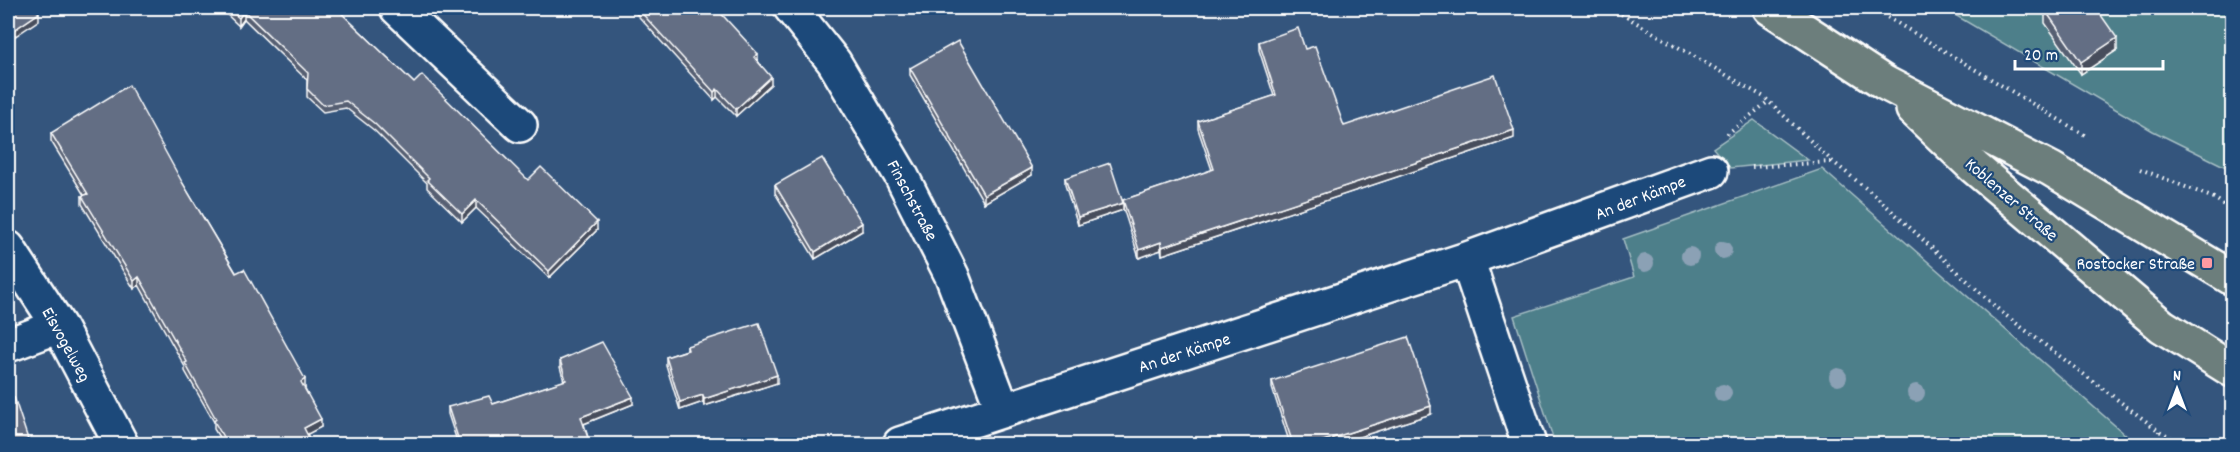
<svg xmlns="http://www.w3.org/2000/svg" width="2240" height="452" viewBox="0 0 2240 452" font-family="Dekko,sans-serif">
<rect width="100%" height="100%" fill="#34557d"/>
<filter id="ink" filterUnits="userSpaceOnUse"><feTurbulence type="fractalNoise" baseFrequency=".0167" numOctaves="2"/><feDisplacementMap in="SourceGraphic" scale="12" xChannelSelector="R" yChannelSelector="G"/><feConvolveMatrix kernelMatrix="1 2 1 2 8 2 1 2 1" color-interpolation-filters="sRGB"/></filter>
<g filter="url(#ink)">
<path fill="#4e7f8a" stroke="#a6bfc4" stroke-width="1.5" d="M1943,8H2232V170L2153,131Z
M1754,120L1808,160L1730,168L1713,148Z
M1822,169L2136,444H1555L1514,316L1634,277L1623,239Z"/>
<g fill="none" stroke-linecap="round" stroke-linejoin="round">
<g stroke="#fff" stroke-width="38">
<path id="minor" d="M397,8L520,125
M791,8L834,62L901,175L952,276L1003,410
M8,248L59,326L121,444
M1467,259L1529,444
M8,345L59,326
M900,444L1467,259L1711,171"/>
</g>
<g stroke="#fff" stroke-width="38">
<path id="major" d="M1770,8L1885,83L2051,169L2232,278
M1913,109L1974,167L2162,326L2232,370"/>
</g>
<path stroke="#fff" stroke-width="4" stroke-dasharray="1.5 4.5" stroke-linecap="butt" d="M1611,8L1764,97L1832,161L1878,198L2000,311L2159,431L2183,444
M1872,8L2088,137
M1727,134L1769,101
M1752,167L1831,162
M2140,169L2214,198L2232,210
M2157,444L2159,431"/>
<use href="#minor" stroke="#1f4a7a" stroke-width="33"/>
<use href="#major" stroke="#6c7e7c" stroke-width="33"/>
</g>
<g fill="#8ba1b5">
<circle cx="1723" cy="250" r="9"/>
<circle cx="1690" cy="256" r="9"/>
<circle cx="1645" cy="263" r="9"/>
<circle cx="1838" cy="377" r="9"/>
<circle cx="1723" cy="393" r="9"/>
<circle cx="1916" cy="393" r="9"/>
</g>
<path fill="#565f72" stroke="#fff" stroke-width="1.5" d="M220,8H336L414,83L528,180L597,230L549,278L476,208L462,222L427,188V183L375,131L346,108L323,112L307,97V80L244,19L239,26Z
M631,8H716L758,61L771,84L736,116L717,97L714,100Z
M2045,10L2117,50L2081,74L2045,23Z
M1259,42L1305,49L1344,126L1514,138L1162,255L1161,250L1139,258L1123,208V200L1212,170L1198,129V121L1274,96L1259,50Z
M910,68L1032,175L984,203L910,75Z
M51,133L182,182L305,388H304L321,427L307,434L312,444H223L214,429V422L185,371V367L139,285L134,289L82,204V196L84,195L51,141Z
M1065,178L1123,210L1078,225L1065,185Z
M775,185L862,231L815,259L775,193Z
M687,346L777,383L704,406L703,402L680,410L666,365V357L687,350Z
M560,360L633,404L584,424L590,444H458L448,414V407L493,404L564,381L560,367Z
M1272,381L1431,414L1337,444H1290L1272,388Z"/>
<path fill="#464d5c" stroke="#fff" stroke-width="1.5" d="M244,11V19L239,26V18Z
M39,13V20L8,41V34Z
M2117,38V50L2081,74V62Z
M758,54V61L754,57Z
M771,77V84L736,116V109Z
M717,89V97L714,100V92Z
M1514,130V138L1162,255V247Z
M1032,168V175L984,203V195Z
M476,200V208L462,222V214Z
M1123,203V210L1078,225V217Z
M597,222V230L549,278V271Z
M862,223V231L815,259V252Z
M1161,242V250L1139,258V250Z
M139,277V285L134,289V281Z
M777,375V383L704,406V399Z
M305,379V388L301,390V382Z
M703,395V402L680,410V402Z
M633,397V404L581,425V417Z
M1431,406V414L1337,444H1314Z
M321,419V427L304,436V428Z
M28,439V444H12Z"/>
<path fill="#646e84" stroke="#fff" stroke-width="1.5" d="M8,8H35L39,13L8,34Z
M227,8H336L414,83L422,75L528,180L541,167L597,222L549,271L476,200L462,214L427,180L429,178L375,124L346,101L323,105L307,89L308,73L244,11L239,18Z
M637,8H716L758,54L754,57L771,77L736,109L717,89L714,92Z
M2049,8H2096L2117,38L2081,62L2045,10Z
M1298,28L1305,49L1315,46L1344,126L1495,75L1514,130L1162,247L1161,242L1139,250L1123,200L1214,169L1198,121L1276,95L1259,42Z
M958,41L1032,168L984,195L910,68Z
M129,85L182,182L236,273L244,269L305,379L301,382L321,419L304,428L312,444H227L214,421L216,419L185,363L187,362L139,277L134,281L82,196L88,194L51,133Z
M822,158L862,223L815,252L775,185Z
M1110,163L1123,203L1078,217L1065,178Z
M759,323L777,375L704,399L703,395L680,402L666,357L688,350L687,346Z
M1408,337L1431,406L1314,444H1293L1272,381Z
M602,342L633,397L581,417L590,444H460L448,407L489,396L493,404L566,380L560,360Z
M14,397L28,439L12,444H8V399Z"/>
</g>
<rect fill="#ff9aa2" stroke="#1f4a7a" stroke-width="2" x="2201" y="257" width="12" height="12" rx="3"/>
<g text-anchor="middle" stroke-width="4.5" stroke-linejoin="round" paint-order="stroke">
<g font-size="18" fill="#fff" stroke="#1f4a7a">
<text transform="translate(1640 197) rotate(-21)" y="6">An der Kämpe</text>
<text transform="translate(2012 199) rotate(41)" y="6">Koblenzer Straße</text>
<text transform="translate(913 200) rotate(62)" y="6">Finschstraße</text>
<text transform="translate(67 344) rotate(61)" y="6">Eisvogelweg</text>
<text transform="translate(1184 352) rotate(-18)" y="6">An der Kämpe</text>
</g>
<g font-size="18" fill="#fff" stroke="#1f4a7a" text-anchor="end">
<text x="2195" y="269">Rostocker Straße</text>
</g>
</g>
<rect width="2240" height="452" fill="none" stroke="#1f4a7a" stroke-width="30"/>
<rect x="15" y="15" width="2210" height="422" fill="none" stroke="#fff" stroke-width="2" filter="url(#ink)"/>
<g transform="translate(2177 389)" stroke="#1f4a7a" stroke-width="4.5" paint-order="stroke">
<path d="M0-4.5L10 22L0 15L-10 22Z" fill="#ffffff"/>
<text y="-9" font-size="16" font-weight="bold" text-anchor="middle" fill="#ffffff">N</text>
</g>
<path d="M2015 60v9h148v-9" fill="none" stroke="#ffffff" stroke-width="3"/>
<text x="2024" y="60" font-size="18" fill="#ffffff" stroke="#1f4a7a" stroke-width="4.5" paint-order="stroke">20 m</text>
</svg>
